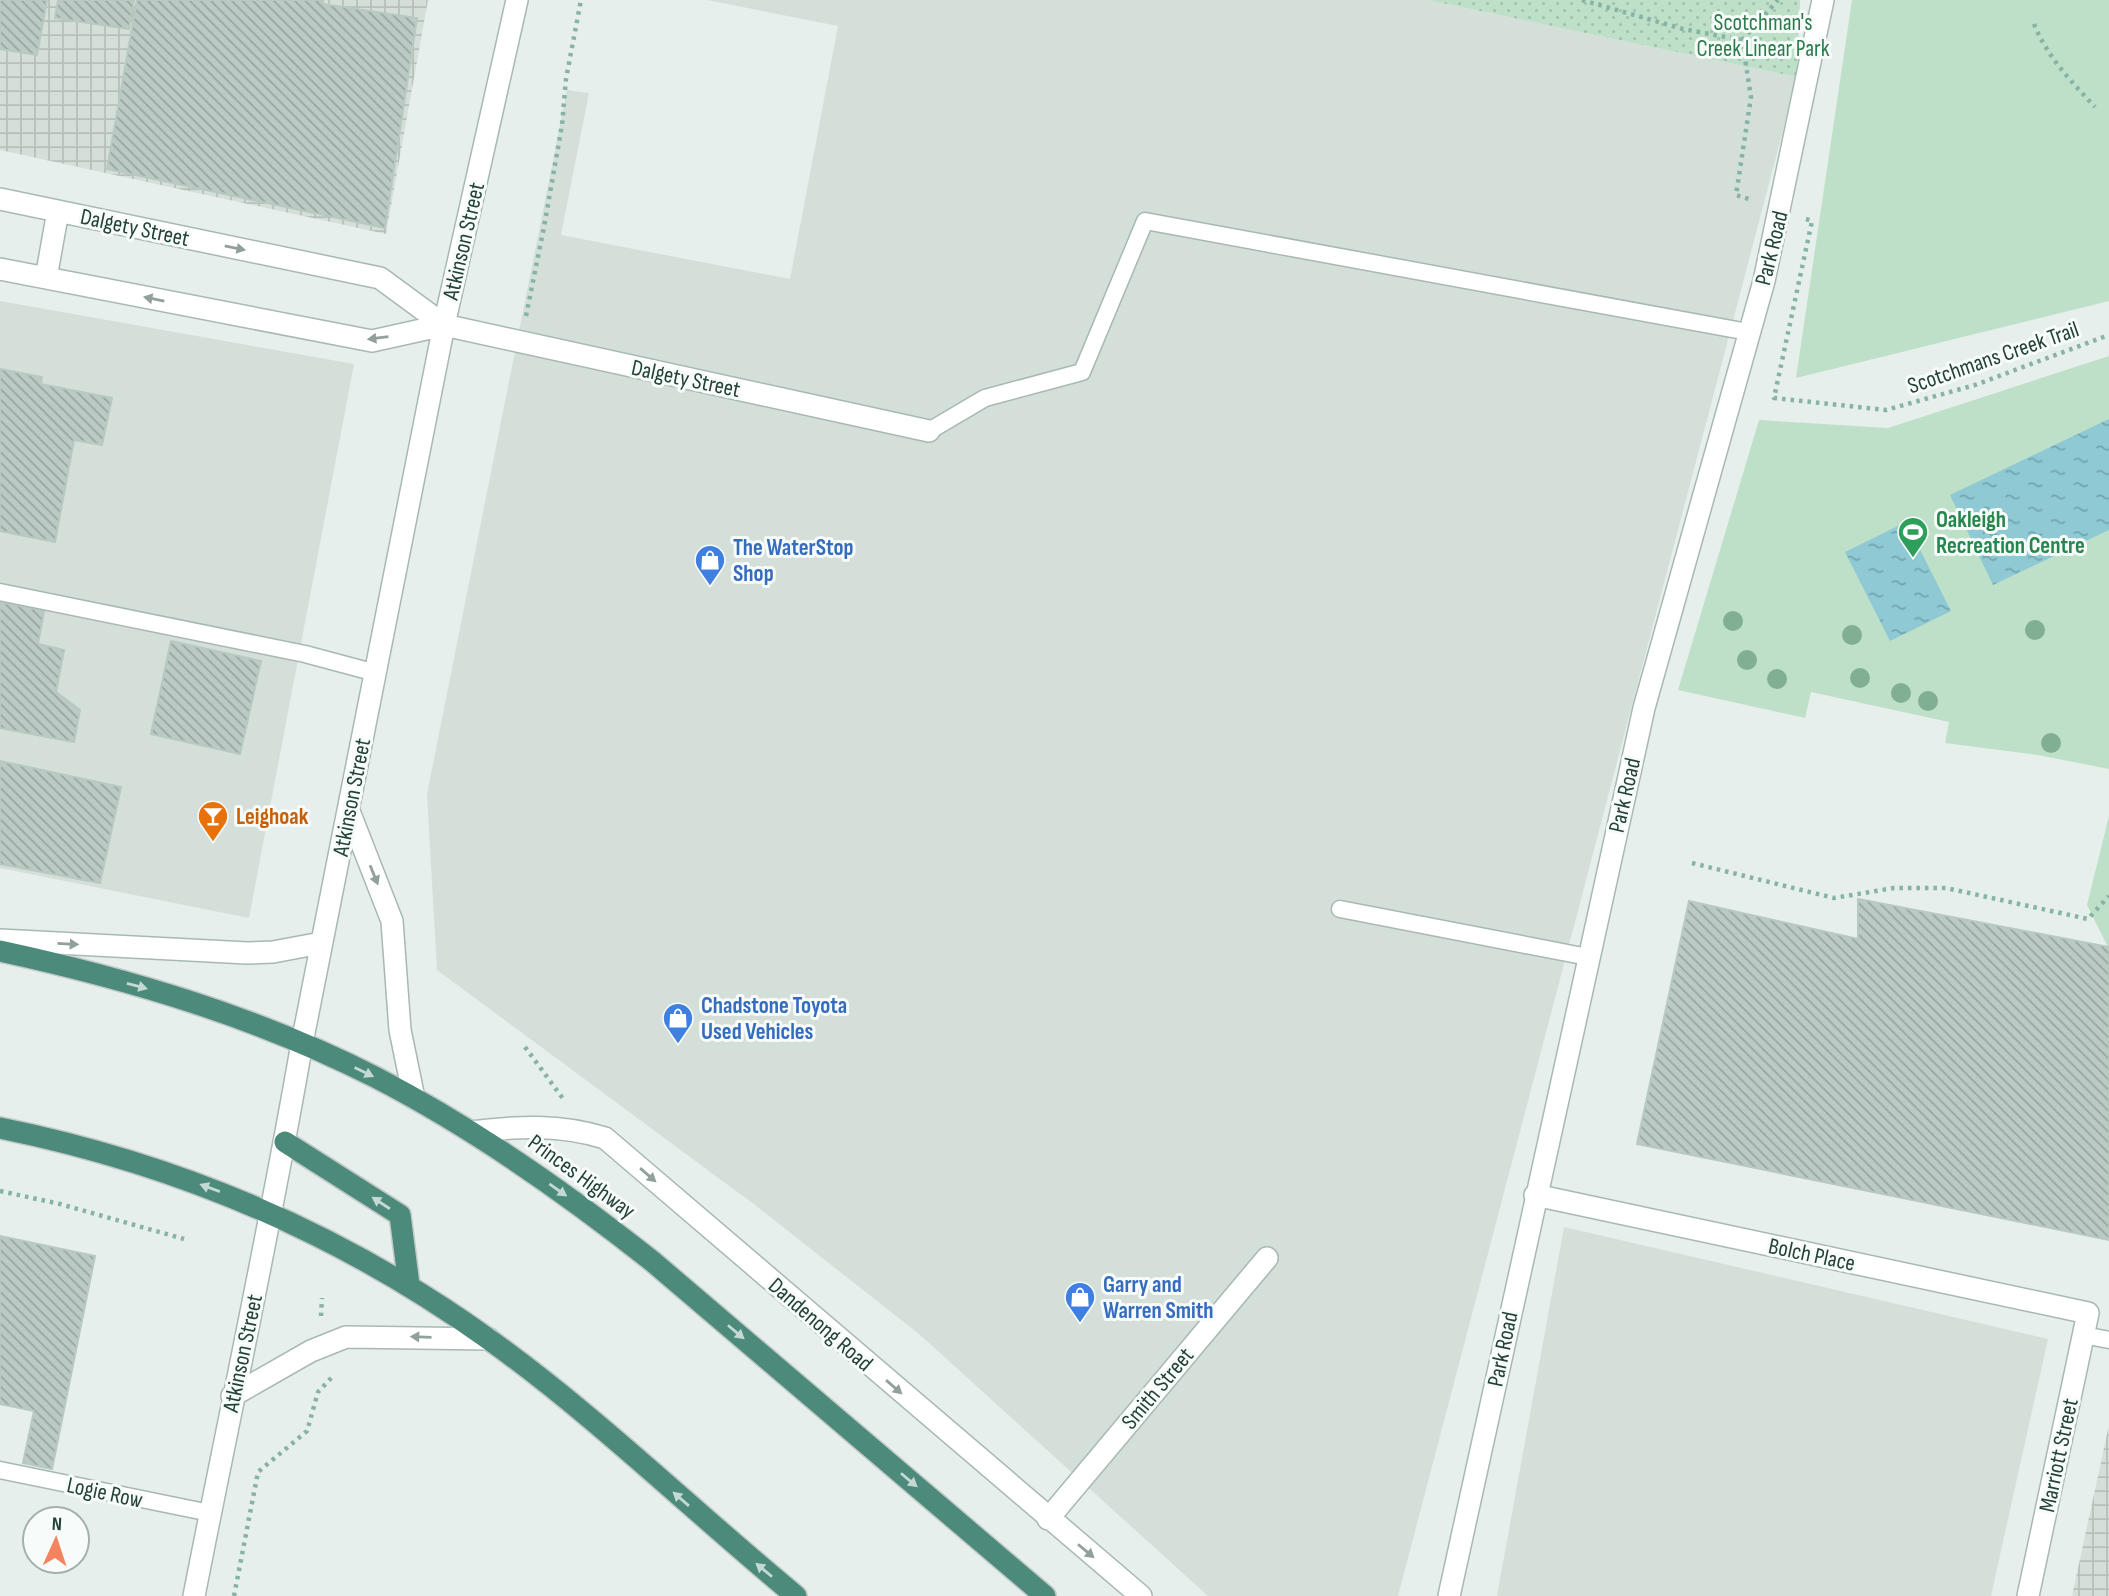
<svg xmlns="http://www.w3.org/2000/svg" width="2109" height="1596" viewBox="0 0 2109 1596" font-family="'Sofia Sans Condensed',sans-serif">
<defs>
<pattern id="industrial-grid" width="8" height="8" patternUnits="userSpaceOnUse" patternTransform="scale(1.75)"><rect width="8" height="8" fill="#d4dfda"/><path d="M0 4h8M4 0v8" fill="none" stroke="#b6c1bc"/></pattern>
<pattern id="park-dots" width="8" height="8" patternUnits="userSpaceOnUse" patternTransform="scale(1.75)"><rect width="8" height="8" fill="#bfe0c8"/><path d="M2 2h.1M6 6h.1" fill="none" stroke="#a4c1ad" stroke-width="1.8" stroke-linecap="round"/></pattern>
<pattern id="water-ripples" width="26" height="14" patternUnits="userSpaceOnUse" patternTransform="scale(1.75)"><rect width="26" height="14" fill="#8ec9d4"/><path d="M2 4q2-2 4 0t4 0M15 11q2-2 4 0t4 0" fill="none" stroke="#74a5ad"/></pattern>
<pattern id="building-back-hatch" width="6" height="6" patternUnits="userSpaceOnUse" patternTransform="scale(1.75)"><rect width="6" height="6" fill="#bbcac4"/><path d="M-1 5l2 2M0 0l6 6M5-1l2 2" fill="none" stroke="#98a6a0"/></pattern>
</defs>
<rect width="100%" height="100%" fill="#e6efeb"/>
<path fill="#d4dfda" d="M707,0H1427L1797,77L1398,1596H1208L919,1334L755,1205L437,970L427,794L567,90L589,93L561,235L790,279L838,26Z
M0,301L354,364L249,918L0,868Z
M1564,1227L2048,1339L1991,1596H1497Z"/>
<path fill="url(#industrial-grid)" d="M0,0H428L386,234L0,150Z
M2109,1425V1596H2072Z"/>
<path fill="#bfe0c8" d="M1852,0H2109V301L1796,378Z
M2109,356V769L2038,755L1945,743L1949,722L1811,692L1805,718L1678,690L1759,420L1888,428Z
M2109,816V949L2087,905Z"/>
<path fill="url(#park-dots)" d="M1427,0H1800L1797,77Z"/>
<path fill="url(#water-ripples)" d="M2109,419V530L1993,585L1950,495Z
M1906,522L1951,611L1890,641L1845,552Z"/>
<path fill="url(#building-back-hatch)" stroke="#b8c9c2" stroke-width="2" d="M0,0H47L37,55L0,49Z
M58,0H134L129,29L55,18Z
M137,0H323V4L417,18L385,228L107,169Z
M0,369L42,377L41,384L112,398L102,445L74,440L55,542L0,531Z
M0,602L44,611L38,644L64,650L56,692L80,710L74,742L0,728Z
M171,641L261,661L240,754L151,734Z
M0,761L121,787L100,883L0,864Z
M1858,899L2109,947V1240L1637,1144L1689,901L1858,939Z
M0,1236L95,1256L52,1469L23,1463L34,1411L0,1404Z"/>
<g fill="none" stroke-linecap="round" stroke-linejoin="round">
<g stroke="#a8b8b2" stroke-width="19">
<path id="service" d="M929,431L985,398L1082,372L1145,221L1748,332
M0,592L305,654L376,673
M1340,909L1588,957
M2083,1335L2109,1340
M0,1470L210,1513"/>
</g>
<g stroke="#a8b8b2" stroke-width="24">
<path id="minor" d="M0,199L380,278L444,325L929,431
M0,269L372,341L444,325
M46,278L58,211
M349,811L392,921L400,1030L414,1098
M0,940L247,953L273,952L321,943
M302,1043L444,325L517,0
M472,1132C518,1126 560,1124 605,1138L1141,1596
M1535,1195L2088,1313L2028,1596
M1048,1519L1267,1258
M1449,1596L1644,708L1764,281L1823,0"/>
</g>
<g stroke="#a8b8b2" stroke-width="24">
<path id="tertiary" d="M232,1396L311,1351L346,1337L489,1339
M194,1596C230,1412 270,1229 302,1043"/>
</g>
<g stroke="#c2cac8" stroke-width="24">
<path id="trunk" d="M0,951C129,979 257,1017 375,1077C474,1128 565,1192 652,1261L1045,1596
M0,1128C178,1164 339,1232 487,1338C594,1414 694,1512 796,1596
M285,1142L400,1215L409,1285"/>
</g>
<path stroke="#86b3a5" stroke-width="4.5" stroke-dasharray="3.5 5" stroke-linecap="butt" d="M1582,0L1683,29L1742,40L1751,97L1736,195L1752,200
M2034,24C2048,58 2070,80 2095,107
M1742,40L1778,0
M1806,219L1812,221L1774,398L1886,410L1975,385L2109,335
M526,316L544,227L562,125L566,79L581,0
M1692,863L1834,898L1894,888H1946L2088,919L2109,896
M525,1047L564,1100
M0,1191L60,1204L184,1239
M321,1316L322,1298
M234,1596L258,1472L307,1431L318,1392L334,1375"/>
<use href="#service" stroke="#fff" stroke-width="16"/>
<use href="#minor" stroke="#fff" stroke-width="21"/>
<use href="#tertiary" stroke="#fff" stroke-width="21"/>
<use href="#trunk" stroke="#4c8a7c" stroke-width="21"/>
</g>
<g fill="#80af93">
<circle cx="1733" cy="621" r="10"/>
<circle cx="2035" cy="630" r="10"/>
<circle cx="1852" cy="635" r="10"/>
<circle cx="1747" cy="660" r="10"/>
<circle cx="1860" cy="678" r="10"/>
<circle cx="1777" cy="679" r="10"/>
<circle cx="1901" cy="693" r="10"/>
<circle cx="1928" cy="701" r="10"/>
<circle cx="2051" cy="743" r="10"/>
</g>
<defs><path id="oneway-solid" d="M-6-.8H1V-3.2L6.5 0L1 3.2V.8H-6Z" transform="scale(1.75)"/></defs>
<g fill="#92a09c">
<use href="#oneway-solid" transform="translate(235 248) rotate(12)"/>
<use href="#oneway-solid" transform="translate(154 299) rotate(-169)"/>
<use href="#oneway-solid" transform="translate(378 338) rotate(173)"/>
<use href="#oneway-solid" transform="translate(374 875) rotate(68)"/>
<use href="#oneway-solid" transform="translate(68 944) rotate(3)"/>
<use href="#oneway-solid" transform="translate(648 1175) rotate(41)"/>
<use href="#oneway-solid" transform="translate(421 1337) rotate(-178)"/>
<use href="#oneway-solid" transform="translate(894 1387) rotate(41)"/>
<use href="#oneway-solid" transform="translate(1086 1551) rotate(40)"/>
</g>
<g fill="#c4d9d4">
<use href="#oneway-solid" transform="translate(137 986) rotate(15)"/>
<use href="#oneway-solid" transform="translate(364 1072) rotate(26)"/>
<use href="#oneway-solid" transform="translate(210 1188) rotate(-160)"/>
<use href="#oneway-solid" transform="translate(558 1190) rotate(35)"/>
<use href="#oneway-solid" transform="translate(381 1203) rotate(-147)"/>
<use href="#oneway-solid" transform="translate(736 1332) rotate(40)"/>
<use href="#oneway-solid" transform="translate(909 1480) rotate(40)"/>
<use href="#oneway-solid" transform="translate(681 1499) rotate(-139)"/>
<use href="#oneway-solid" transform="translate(764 1570) rotate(-140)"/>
</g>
<defs>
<g id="stadium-pin" transform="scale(1.575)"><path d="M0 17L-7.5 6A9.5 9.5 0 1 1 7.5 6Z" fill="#2e9e5b" stroke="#f7fbf9"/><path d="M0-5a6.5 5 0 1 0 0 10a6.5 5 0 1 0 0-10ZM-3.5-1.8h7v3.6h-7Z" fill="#fff"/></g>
<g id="shop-pin" transform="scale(1.575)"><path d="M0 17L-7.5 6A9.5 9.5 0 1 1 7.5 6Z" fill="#3f7fe0" stroke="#f7fbf9"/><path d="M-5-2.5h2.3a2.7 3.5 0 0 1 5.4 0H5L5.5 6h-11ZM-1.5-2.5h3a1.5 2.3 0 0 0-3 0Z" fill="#fff"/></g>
<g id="bar-pin" transform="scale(1.575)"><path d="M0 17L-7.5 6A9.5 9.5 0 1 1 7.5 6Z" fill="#e8710a" stroke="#f7fbf9"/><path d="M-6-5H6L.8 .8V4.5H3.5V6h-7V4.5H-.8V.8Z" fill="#fff"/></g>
</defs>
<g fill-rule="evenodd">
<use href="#stadium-pin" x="1913" y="532"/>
<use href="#shop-pin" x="710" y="560"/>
<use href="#bar-pin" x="213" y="816"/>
<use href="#shop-pin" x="678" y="1018"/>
<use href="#shop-pin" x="1080" y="1297"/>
</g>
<g text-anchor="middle" stroke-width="6" stroke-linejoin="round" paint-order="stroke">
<g font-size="23" fill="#2d7a4b" stroke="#f7fbf9">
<text x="1763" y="30">Scotchman's<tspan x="1763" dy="26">Creek Linear Park</tspan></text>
</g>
<g font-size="23" fill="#24423a" stroke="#f7fbf9">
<text transform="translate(135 227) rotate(12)" y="8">Dalgety Street</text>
<text transform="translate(463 241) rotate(-77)" y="8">Atkinson Street</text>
<text transform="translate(1771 248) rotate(-76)" y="8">Park Road</text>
<text transform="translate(1993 357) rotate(-19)" y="8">Scotchmans Creek Trail</text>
<text transform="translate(686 378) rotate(12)" y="8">Dalgety Street</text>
<text transform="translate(1624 795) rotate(-77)" y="8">Park Road</text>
<text transform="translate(351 797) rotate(-79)" y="8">Atkinson Street</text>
<text transform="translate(582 1176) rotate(36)" y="8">Princes Highway</text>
<text transform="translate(1812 1254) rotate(12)" y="8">Bolch Place</text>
<text transform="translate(821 1324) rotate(41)" y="8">Dandenong Road</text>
<text transform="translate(1502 1349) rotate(-78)" y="8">Park Road</text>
<text transform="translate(242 1353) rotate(-78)" y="8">Atkinson Street</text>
<text transform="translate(1157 1388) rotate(-50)" y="8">Smith Street</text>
<text transform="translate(2058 1455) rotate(-78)" y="8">Marriott Street</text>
<text transform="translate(105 1492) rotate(12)" y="8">Logie Row</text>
</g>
<g font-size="23" font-weight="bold" fill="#27864d" stroke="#f7fbf9" text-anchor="start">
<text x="1936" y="527">Oakleigh<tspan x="1936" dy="26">Recreation Centre</tspan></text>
</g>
<g font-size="23" font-weight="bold" fill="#366cbe" stroke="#f7fbf9" text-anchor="start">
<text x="733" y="555">The WaterStop<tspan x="733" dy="26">Shop</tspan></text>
<text x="701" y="1013">Chadstone Toyota<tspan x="701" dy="26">Used Vehicles</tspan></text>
<text x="1103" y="1292">Garry and<tspan x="1103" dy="26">Warren Smith</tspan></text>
</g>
<g font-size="23" font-weight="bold" fill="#c56008" stroke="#f7fbf9" text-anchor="start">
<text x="236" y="824">Leighoak</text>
</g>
</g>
<g transform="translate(56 1540) rotate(3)"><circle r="33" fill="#f7fbf9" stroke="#a3b1ad" stroke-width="2"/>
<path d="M0-5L12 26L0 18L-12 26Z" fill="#f4845f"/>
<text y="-10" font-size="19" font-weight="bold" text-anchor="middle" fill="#24423a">N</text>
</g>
</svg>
